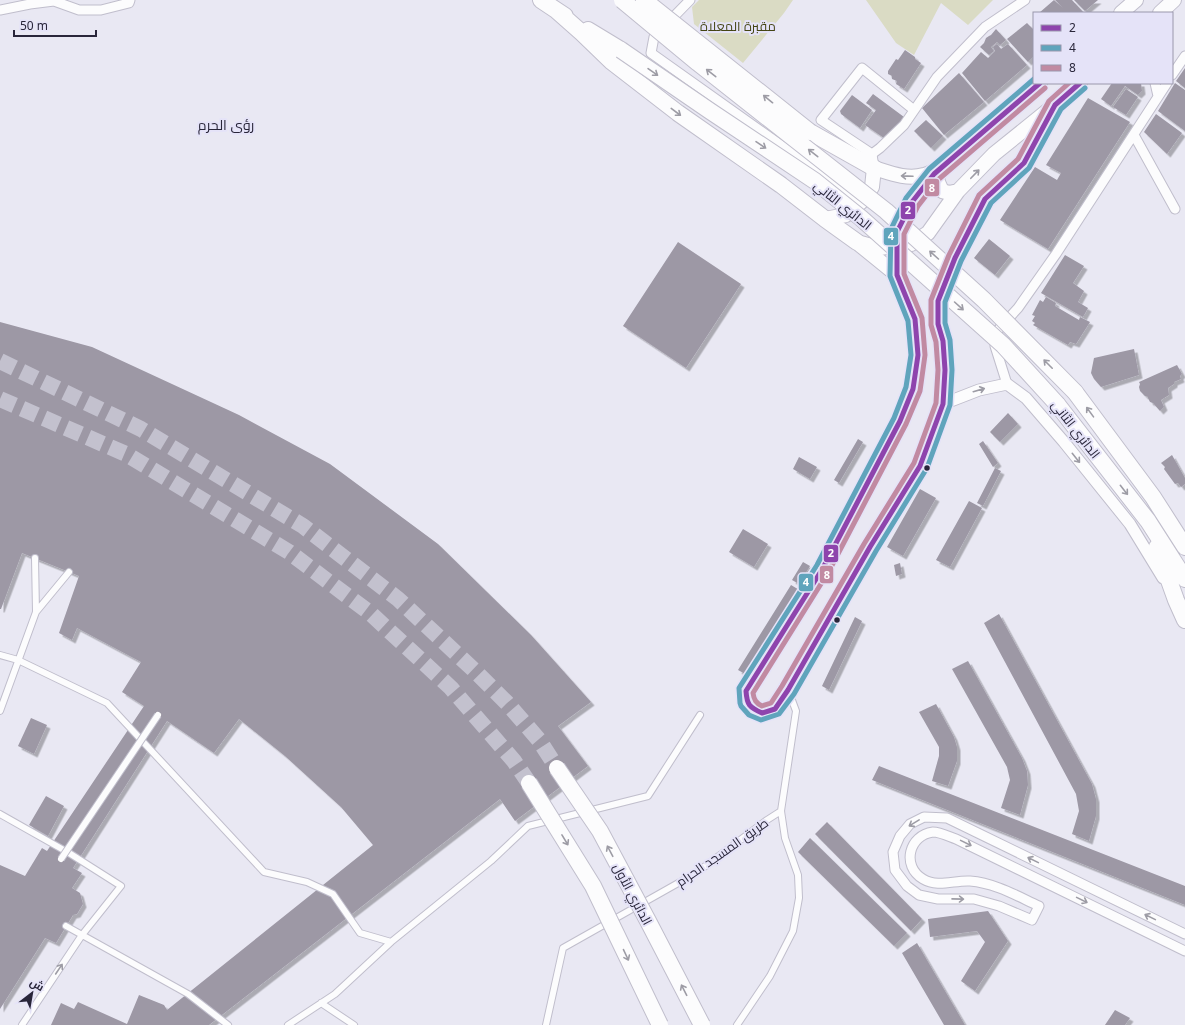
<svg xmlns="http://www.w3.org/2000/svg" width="1185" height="1025" viewBox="0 0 1185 1025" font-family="'Noto Sans',Cairo,sans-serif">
<defs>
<filter id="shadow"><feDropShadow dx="3.5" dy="3.5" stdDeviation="0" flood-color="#0004"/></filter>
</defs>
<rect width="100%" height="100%" fill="#e9e8f3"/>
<path fill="#dadbc4" d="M699,0H793L784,13L743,63L694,24L692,7Z
M866,0H993L968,25L941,3L914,55L896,43Z"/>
<path fill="#9d98a5" filter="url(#shadow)" d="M1054,0L1063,8L1055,0H1072L1084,13H1039Z
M1074,0H1098L1085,11Z
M1027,23L1034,30V56L1028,62L1007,39Z
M996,29L1006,40L1000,45L997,42L991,47L994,51L989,55L980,47L984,43L986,38L989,36L991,35Z
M997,44L1001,49L1008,44L1027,65L985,101L962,73L981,52L988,58L995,51L993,47Z
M905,50L915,57V59L921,63L904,89L896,84L897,81L892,79V76L888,74V71L896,59L898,60Z
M1185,68V88L1176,81Z
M959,73L984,102L944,135L922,108Z
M1112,83H1141L1142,91L1138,95L1125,86L1111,106L1101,99Z
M1175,83L1185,90V131L1158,111Z
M1126,89L1138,97L1126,115L1113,107Z
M873,94L904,117L888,137L886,135L884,138L865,125L876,110L866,103Z
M852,95L872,110L860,128L841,114L840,111Z
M1088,98L1130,122L1048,249L1000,220L1035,167L1057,180L1061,173L1046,165Z
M1156,114L1182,133L1167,154L1144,132Z
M926,120L943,136L931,148L914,131Z
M989,239L1010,256L995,275L974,258Z
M678,242L741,284L686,368L623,326Z
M1065,255L1084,266L1073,283L1084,291L1078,302L1088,308L1083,317L1041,293Z
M1046,297L1056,303L1055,306L1079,320L1080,317L1090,322L1076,344L1070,342L1068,345L1033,325L1035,323L1032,321L1035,316L1032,315L1040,300L1043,302Z
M0,322L92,347L239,415L330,464L438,544L531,635L591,702L558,726L588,766L515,821L500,799L209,1025H51L61,1003L74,1009L78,1002L127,1024L139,995L164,1005L167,1010L373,845L341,807L285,756L239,719L214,753L167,721L73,868L82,873L72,888L80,893L83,904L77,914L73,915L56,943L45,938L0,1009V865L25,876L42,848L47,851L144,706L122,692L141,662L77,628L72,640L59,633L79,576L22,553L1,609H0Z
M1134,349L1139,375L1101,387L1094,379L1091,373L1094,358Z
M1177,365L1182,374L1180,376L1181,379L1174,382V384L1168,388L1169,395L1161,400L1164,407L1160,411L1153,403L1150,402L1147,396H1145L1140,391L1139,387L1140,384L1139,382Z
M1008,413L1018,424L1000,442L990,432Z
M858,439L863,442L839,483L834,480Z
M983,441L998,463L993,467L979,444Z
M1172,455L1185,478V484L1181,487L1178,483L1175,484L1164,469L1165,467L1161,463Z
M799,457L817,467L810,479L793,469Z
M995,468L1001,471L983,506L977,503Z
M920,489L936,498L903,556L887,547Z
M969,501L982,508L950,567L936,560Z
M743,529L768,544L754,567L729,552Z
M803,562L810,566L799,584L792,580Z
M900,563L902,574L896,576L894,565Z
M791,585L801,591L747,675L738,670Z
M999,614L1092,784L1096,799V816L1089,841L1072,834L1079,811L1076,794L984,623Z
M855,617L862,621L829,690L822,686Z
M968,661L1022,758L1027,771L1028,785L1020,815L1001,808L1010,780L1007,767L952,669Z
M936,704L954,737L957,747V761L948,786L932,781L939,756V747L919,712Z
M31,718L47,725L34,754L18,746Z
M879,766L1185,886V905L872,780Z
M46,796L64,806L48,836L29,825Z
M827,822L922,919L911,931L815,834Z
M810,838L907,933L894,946L798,852Z
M988,911L1008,941L975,991L961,981L985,942L977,931L930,937L928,919Z
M917,943L965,1025H944L902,953Z
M1115,1010L1130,1018L1125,1025H1105Z"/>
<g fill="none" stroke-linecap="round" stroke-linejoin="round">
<path stroke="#c3c1ce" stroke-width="16" stroke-dasharray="16 8" stroke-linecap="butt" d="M0,361L141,429L303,526L398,599L475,671L507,703L539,740L557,768
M0,399L126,454L289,552L370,613L451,688L514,761L529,783"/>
<g stroke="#c0becc" stroke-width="8">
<path id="pedestrian" d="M36,612L69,572
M0,655L18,660L107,703L264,872L307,882L333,894L360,933L391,942
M0,711L36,612L35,558
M0,814L69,853L121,886L82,935L22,1025
M66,926L188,994L228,1025
M321,1003L354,1025
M288,1025L335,994L391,942L491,861L528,826L648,796L700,715
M546,1025L563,948L696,873L767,820L781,811
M737,1025L770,976L793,931L799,898L798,875L785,838L781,811L796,711L789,692"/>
</g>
<g stroke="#c0becc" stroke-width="11">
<path id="minor" d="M690,0L654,37L651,53L861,202
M0,10L30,4L54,1L79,10H101L129,3L130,0
M1172,75L1185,56
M1155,83L1158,96
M1134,135L1175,209
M872,154L821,120L862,68L914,110
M874,168L872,154L880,148L904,125L937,77L985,27L1025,0
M1007,384L995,346L997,331L1018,308L1056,254L1167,83
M1185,934L947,818L924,817L910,824L900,836L893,852L895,870L907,886L919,895L938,899H974L999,906L1032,920L1039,906C1017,896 995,883 970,881C954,880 938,888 923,879C901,866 909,835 933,832C940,832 950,837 956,839L1185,951"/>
</g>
<g stroke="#c0becc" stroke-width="13">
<path id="tertiary" d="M943,404L979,390L1007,384L1026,398L1064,442L1130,524L1163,578"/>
</g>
<g stroke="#c0becc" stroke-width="16">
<path id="primary" d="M1121,13L1136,0
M1160,13L1174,0
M1040,83L934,174L912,202L897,232V275L915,319L918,355L913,389L900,421L823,568L746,691L747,702L753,709L762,713L775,709L788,690L870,547L920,466L943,404L945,370L943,341L938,324V301L955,258L985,199L1024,163L1055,105L1080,83
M941,168L937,180L942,191L949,193L958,191
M825,219L846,215L861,202L872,187L874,168C890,173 907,180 924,175C929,174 933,171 938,169
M857,242L879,248L911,244L928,233L958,191L994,154L1051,108
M860,245L897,275"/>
</g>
<g stroke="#c0becc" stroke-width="18">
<path id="motorway" d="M541,0L565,16
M556,10L582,33L612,62L678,113L781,185L825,219L857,242
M588,30L621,50
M810,132L874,168
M1075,392L1153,497L1185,547
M1057,404L1148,521L1185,579
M1157,547L1176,600L1185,620"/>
</g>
<use href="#pedestrian" stroke="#fcfcfd" stroke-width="6"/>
<use href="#minor" stroke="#fcfcfd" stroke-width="9"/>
<use href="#tertiary" stroke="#fcfcfd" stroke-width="11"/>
<use href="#primary" stroke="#fcfcfd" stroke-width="14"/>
<use href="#motorway" stroke="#fcfcfd" stroke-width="16"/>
<g stroke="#c0becc" stroke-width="8" stroke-linecap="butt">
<path id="pedestrian-bridge" d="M61,859L158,715"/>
</g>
<g stroke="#c0becc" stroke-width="18" stroke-linecap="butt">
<path id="motorway-bridge" d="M622,0L698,63L886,211L984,300L1075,392
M644,0L810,132
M621,50L710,111L815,181L861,218L1003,345L1057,404
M557,768L600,831L648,921L702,1025
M529,783L593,886L660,1025"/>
</g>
<use href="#pedestrian-bridge" stroke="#fcfcfd" stroke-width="6"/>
<use href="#motorway-bridge" stroke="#fcfcfd" stroke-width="16"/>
<g stroke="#e5e3f8" stroke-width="8">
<path id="bus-1" d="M1040,83L934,174L912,202L897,232V275L915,319L918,355L913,389L900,421L823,568L746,691C747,705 749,707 762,713L775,709L788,690L870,547L920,466L943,404L945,370L943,341L938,324V301L955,258L985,199L1024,163L1055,105L1080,83"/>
</g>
<g stroke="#e5e3f8" stroke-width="8">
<path id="bus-2" d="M1034,79L929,169L906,198L891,229L890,276L908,321L911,355L906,387L894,418L817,565L739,688L740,703L741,706L749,715L761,720L779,714L794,694L876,551L927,468L950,405L952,370L950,340L945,323V302L961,261L991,203L1029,168L1061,109L1085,88"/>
</g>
<g stroke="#e5e3f8" stroke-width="8">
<path id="bus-3" d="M1045,88L939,179L918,206L904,234V274L922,318L925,355L920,391L906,424L829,571L753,693C754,700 756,703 762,706L771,703L782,686L864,544L914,463L936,403L938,370L936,342L931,325V300L949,255L979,195L1018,159L1049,101L1069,83"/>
</g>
<use href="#bus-1" stroke="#8e44ad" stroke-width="5"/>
<use href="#bus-2" stroke="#5fa4bc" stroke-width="5"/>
<use href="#bus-3" stroke="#c18aa2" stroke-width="5"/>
</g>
<defs><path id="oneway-shaft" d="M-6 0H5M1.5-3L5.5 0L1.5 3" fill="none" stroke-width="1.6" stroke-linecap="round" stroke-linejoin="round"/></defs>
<g stroke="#9d9ca5">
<use href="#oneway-shaft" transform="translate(653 72) rotate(35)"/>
<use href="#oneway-shaft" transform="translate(711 73) rotate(-142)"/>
<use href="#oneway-shaft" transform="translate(768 99) rotate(-141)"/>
<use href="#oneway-shaft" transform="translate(676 112) rotate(37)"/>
<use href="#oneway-shaft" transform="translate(761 145) rotate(34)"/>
<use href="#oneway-shaft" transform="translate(813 153) rotate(-142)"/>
<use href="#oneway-shaft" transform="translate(975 174) rotate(-46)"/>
<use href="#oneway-shaft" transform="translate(907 176) rotate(-178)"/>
<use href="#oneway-shaft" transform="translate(934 255) rotate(-138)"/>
<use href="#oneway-shaft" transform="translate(959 306) rotate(42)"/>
<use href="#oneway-shaft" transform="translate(1048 364) rotate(-135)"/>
<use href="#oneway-shaft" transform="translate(979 390) rotate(-16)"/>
<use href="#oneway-shaft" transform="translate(1090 412) rotate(-126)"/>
<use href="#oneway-shaft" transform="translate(1076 458) rotate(51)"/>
<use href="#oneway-shaft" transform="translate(1124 490) rotate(52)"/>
<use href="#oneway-shaft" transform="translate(914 823) rotate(149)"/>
<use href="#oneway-shaft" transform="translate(565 840) rotate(59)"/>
<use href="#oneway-shaft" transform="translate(966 843) rotate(26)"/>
<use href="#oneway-shaft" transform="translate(610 851) rotate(-118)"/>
<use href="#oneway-shaft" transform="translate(1033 860) rotate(-154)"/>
<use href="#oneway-shaft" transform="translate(958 899) rotate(1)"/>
<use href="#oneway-shaft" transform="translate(1082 900) rotate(26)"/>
<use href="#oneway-shaft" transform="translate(1150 917) rotate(-154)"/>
<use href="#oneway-shaft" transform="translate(626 955) rotate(65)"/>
<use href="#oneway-shaft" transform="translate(59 969) rotate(-56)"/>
<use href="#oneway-shaft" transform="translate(684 990) rotate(-117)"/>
</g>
<g fill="#29263a" stroke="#e5e3f8" stroke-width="1.5">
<circle cx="927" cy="468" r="3.5"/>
<circle cx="837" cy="620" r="3.5"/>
</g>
<g text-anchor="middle" stroke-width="4" stroke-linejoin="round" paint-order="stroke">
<g font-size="13" fill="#444513" stroke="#e5e3f8">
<text x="738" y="31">مقبرة المعلاة</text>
</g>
<g font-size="13" fill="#29263a" stroke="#e5e3f8">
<text transform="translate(843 205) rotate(39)" y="5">الدائري الثاني</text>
<text transform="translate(1076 429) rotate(52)" y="5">الدائري الثاني</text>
<text transform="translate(722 852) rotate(-35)" y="5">طريق المسجد الحرام</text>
<text transform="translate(633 894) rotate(62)" y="5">الدائري الأول</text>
</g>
<g font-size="14" fill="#29263a" stroke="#e5e3f8">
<text x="226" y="130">رؤى الحرم</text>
</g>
</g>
<g stroke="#e5e3f8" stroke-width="1.5">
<rect x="924" y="178" width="16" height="19" rx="4" fill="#c18aa2"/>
<rect x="900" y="201" width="16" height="19" rx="4" fill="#8e44ad"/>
<rect x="883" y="227" width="16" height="19" rx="4" fill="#5fa4bc"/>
<rect x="823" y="544" width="16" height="19" rx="4" fill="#8e44ad"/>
<rect x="819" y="565" width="15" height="19" rx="4" fill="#c18aa2"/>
<rect x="798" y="573" width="16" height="19" rx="4" fill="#5fa4bc"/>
</g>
<g font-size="11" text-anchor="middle" font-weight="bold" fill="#fff">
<text x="932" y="192">8</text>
<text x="908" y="214">2</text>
<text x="891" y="240">4</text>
<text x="831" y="557">2</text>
<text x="827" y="579">8</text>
<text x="806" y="586">4</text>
</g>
<rect x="1033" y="12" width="140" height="72" fill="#e5e3f8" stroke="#9a97ac"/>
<rect x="1041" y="25" width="20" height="6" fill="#8e44ad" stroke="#9a97ac"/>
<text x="1069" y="32" font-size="12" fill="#29263a">2</text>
<rect x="1041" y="45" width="20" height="6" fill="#5fa4bc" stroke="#9a97ac"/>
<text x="1069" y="52" font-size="12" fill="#29263a">4</text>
<rect x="1041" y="65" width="20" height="6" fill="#c18aa2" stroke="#9a97ac"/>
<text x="1069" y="72" font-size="12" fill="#29263a">8</text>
<g transform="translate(32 993) rotate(31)" stroke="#e5e3f8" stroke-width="3" paint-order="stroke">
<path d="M0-3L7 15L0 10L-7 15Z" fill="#29263a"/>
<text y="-6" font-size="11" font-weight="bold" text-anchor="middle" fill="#29263a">ش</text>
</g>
<path d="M14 30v6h82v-6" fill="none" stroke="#29263a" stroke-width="2"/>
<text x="20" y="30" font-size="12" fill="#29263a" stroke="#e5e3f8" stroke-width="3" paint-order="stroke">50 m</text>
</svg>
